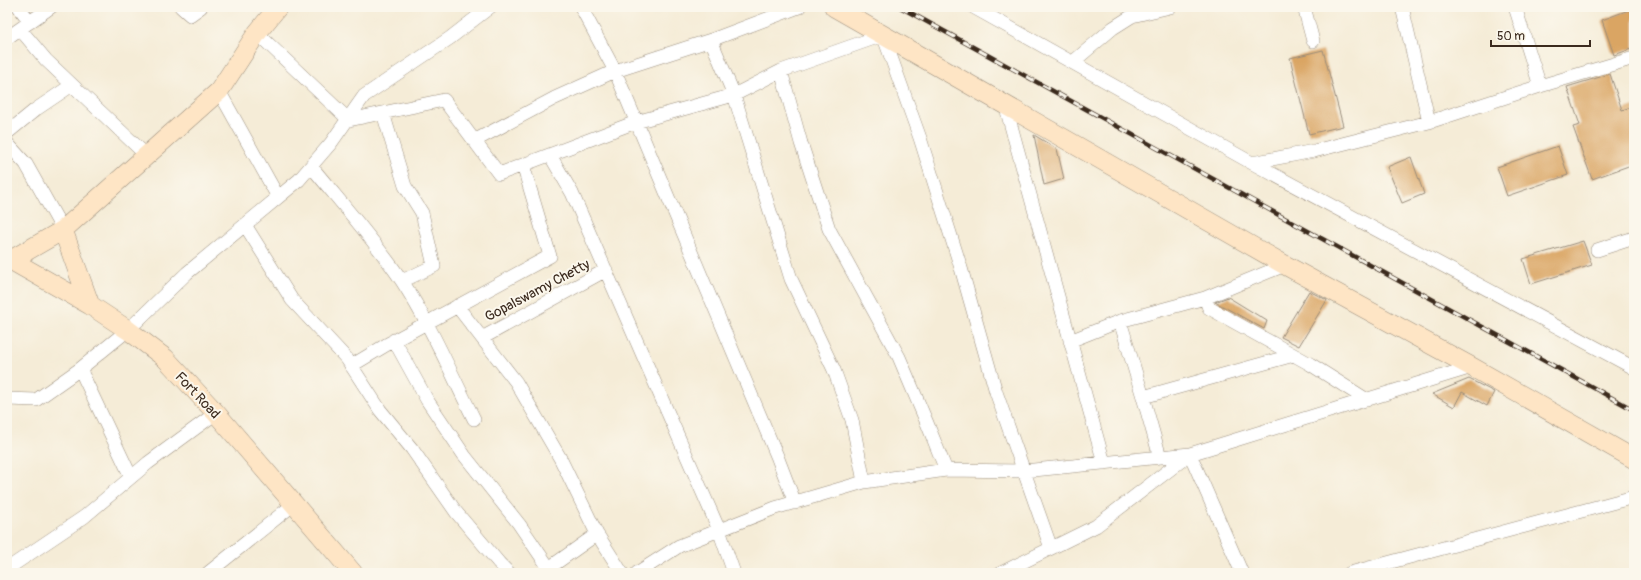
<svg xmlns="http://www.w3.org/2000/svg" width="1641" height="580" viewBox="0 0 1641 580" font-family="Pangolin,sans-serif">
<rect width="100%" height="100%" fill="#fbf7ec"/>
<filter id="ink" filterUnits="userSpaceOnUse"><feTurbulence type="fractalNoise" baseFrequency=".025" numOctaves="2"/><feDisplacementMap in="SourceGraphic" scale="8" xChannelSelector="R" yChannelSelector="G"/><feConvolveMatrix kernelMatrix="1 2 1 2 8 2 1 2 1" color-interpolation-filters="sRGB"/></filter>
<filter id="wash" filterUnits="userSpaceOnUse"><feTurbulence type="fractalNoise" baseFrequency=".012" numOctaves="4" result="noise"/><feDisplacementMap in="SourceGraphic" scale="16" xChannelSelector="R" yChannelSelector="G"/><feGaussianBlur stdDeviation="0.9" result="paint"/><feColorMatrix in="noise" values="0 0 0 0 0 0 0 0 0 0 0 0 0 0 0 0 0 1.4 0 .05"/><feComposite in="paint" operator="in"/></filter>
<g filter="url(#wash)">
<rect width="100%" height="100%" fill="#f5ecd7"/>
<g id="blocks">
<path fill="#daa563" d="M1634,8V48L1614,55L1602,20Z
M1323,50L1343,126L1309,134L1290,58Z
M1610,74L1622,110L1634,106V164L1592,179L1573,127L1580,125L1567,87Z
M1034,135L1057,149L1064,179L1044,185Z
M1558,146L1568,175L1507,196L1497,167Z
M1411,157L1424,194L1402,203L1387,167Z
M1583,241L1592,265L1531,284L1523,259Z
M1309,291L1327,300L1299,346L1281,337Z
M1228,297L1267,321L1264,329L1215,302Z
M1469,379L1494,392L1487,406L1462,392L1454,407L1432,394Z"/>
</g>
</g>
<g filter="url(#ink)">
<use href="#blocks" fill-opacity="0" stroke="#988b7a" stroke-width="1"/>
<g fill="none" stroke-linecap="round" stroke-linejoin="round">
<g stroke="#988b7a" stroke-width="14">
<path id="street" d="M19,7L30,22
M181,7L190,15L201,7
M581,7L615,71L777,456L795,503
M973,7L1252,163L1634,368
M1304,7L1313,41
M1402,7L1429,122
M1515,7L1540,86
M20,29L46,60L146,155
M257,33L349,120L444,100L499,174L636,122L734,95L781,71L883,35L920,138L961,268L996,392L1051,548
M7,38L51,7
M711,40L734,95L791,279L834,370L852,420L864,482
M1073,62L1113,28L1132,16L1170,7
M781,71L801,143L829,229L899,357L927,423L946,470
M219,91L278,197
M1005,104L1104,463
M383,113L405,186L422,213L434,266L402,281
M7,133L35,110L72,85
M474,141L555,98L615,71L711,40L799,7
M7,143L26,164L63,230
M550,155L572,193L719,530L734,573
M1252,163L1314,151L1429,122L1540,86L1634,58
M311,166C342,204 375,241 402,281C430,324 451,373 474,419
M245,225L292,300L347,359L380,410L412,449L456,512L499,563L509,573
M1597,250L1634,238
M1205,298L1209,308L1310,364L1367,400
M457,306L516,382L560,458L597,534L622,573
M1120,321L1143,397L1160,457
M482,338L606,270
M394,340L427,400L464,455L519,524L549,568L597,534
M1070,341L1120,321L1205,298L1285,265
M351,366L386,345L550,256L523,165
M80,369L131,477
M1143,397L1294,355
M7,399L36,400L80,369L128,330L187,273L299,180L331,143L364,96L450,38L490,7
M1190,454L1242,573
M7,569L84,517L148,463L216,413
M208,573L294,504
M637,573L679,546L775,508L864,482L946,470L1024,471L1190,454L1472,367
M1001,573L1096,526L1190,454
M1350,573L1634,497"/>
</g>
<g stroke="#988b7a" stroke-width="20">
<path id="secondary" d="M834,7L1285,265L1472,367L1634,459
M63,230L90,305
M7,258L90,305L128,330L165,358L216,413L353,573
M11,260L63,230L219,91L257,33L278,7"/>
</g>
<use href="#street" stroke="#fff" stroke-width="13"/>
<use href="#secondary" stroke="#fee5c5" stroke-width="19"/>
<g stroke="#3b2a1e" stroke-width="4.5">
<path id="rail" d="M900,7L1634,410"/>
</g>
<use href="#rail" stroke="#fbf7ec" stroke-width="3" stroke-dasharray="9" stroke-linecap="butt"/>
</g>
</g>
<g text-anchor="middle" stroke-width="4" stroke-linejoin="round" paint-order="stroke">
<g font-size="14" fill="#3b2a1e" stroke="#fbf7ec">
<text transform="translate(537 290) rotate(-28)" y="5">Gopalswamy Chetty</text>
<text transform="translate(198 395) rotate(47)" y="5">Fort Road</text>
</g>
</g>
<rect width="1641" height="580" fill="none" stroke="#fbf7ec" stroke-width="24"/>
<path d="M1491 40v6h99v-6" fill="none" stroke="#3b2a1e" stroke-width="2"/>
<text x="1497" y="40" font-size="12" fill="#3b2a1e" stroke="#fbf7ec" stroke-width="3" paint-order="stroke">50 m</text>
</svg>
